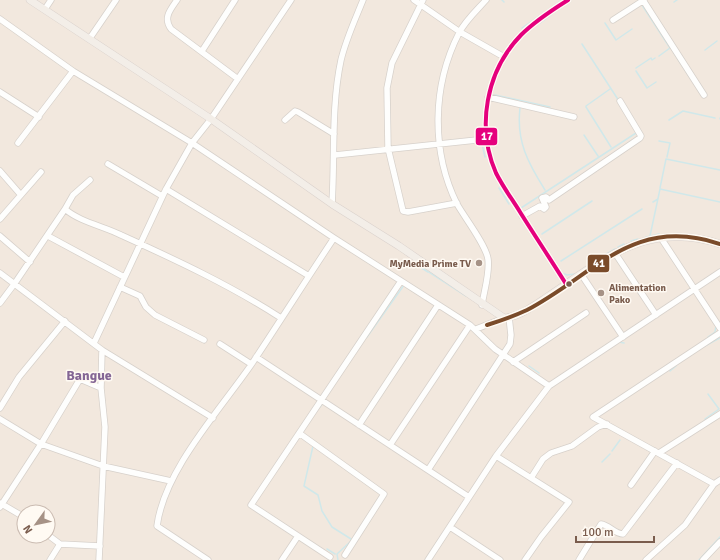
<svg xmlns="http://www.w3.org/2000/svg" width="720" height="560" viewBox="0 0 720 560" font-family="Signika,sans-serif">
<rect width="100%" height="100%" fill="#f9f5f0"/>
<path fill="#f2e8de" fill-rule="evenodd" d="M0,0H720V560H0ZM24,512H48V536H24Z"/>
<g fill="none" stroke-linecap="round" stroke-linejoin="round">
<path stroke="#d0e8ea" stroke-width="1.5" d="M502,0L504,2
M674,2L677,0
M642,5L670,48L659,56
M540,23L551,15
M605,23L616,40L632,29
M522,28L562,0
M582,44L619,101
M705,50L717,41
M674,53L689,76
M636,68L651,58L652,60L655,58
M636,71L647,88L656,82
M495,95L550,107
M586,106L610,89
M586,107L611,147
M520,108C516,141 528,163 545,190
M720,118V119
M669,120L683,111L715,118
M584,135L598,156
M659,141L670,143L667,157
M482,144L485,157
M499,188L509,204
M660,188L666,159L720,170
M653,202L658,199
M521,208L636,133
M542,234L592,201
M650,236L660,189L720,202
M646,237L659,234
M631,241L638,239
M618,247L624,244
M603,256L615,249
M561,261L642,209
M592,263L596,260
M417,265L428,272
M429,272L466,296
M562,273L567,275L575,274
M367,337L404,285
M708,337L715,332L716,325
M619,342L624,343
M703,347L720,338
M529,366L539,373
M670,371L676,366
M320,407L323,403
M705,419L719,409L708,394
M313,446L304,486L318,495L322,511L332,527L351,539V541L337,554L338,560
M612,451L620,440
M602,462L610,454
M327,549L335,554
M699,560L720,537"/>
<g stroke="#d7d1cb" stroke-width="7">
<path id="minor" d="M177,0C170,10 163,18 171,29L238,79
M414,0L460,32L504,57
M423,0L392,63L387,88L388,148L403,211L408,212L457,203
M643,0L704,95
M45,9L51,0
M0,19L73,71L192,143L334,238L470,325L495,349L549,386
M613,20L644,0
M90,38L116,0
M202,51L235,0
M0,92L39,117
M488,97L574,117
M285,120L295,111L298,112L334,134
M18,143L73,71
M335,155L486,139
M108,164L162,196
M0,171L20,194
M166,189L309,276
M332,204C335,156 331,107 341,60C346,39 355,20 363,0
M65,209L73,195L90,180
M522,216L540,206L544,209L546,207L542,198L546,197L549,200L640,138L641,136L620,101
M0,219L41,172
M0,236L30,262
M48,236L124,277
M661,238L720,328
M615,253L656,315
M0,273L102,350L213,418
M581,274L623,337
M566,284C551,260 535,236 520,212C512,199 503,187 496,173C476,127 486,71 521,35C535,21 552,10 568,0
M120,287L140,296L146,307L155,315L204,340
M0,303L15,283L65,209C80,222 103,226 121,235C176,260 230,285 281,318
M482,305C484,291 490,273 488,259C486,245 465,218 457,204C431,151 432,86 459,33C465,21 477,10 486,0
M476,329L504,318
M94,343L166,189L192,143L211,119L291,0
M220,344L251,364
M256,357L469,497
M513,362L586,313
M0,408L19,377L65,321
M0,419L41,444L103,466L171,481
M359,425L438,305
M299,433L384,494L345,555
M390,445L470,325
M659,453L720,414
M496,456L569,502L541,537L525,560
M428,470L510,344L511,335L509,317
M531,478L543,459L551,453L572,446L598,427L607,424
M714,484L593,417L720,333
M631,485L655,451
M0,503L24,517
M0,507L41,444L80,379L101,388
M450,527L500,560
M48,535L60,544L100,546
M330,557L251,505L401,281
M50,560L60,544
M99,560L105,427L101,388L102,350
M208,560L157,526C164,471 219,411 251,365C279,323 306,280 334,238
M282,560L298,536
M428,560L496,456L549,386L720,272
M579,560L601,524C609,525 615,534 623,534L677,463
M646,560L685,525L714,484L720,480
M703,560L720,542"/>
</g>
<g stroke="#dad1cc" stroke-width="8">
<path id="major" d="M30,0L211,119L332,204L399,246L504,318C519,317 535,305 547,297C604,259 648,220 720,244"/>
</g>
<use href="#minor" stroke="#fefefd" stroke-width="5.5"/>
<use href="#major" stroke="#f3eee8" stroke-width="7"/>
<g stroke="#fffaf3" stroke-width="7">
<path id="bus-1" d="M566,284C551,260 535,236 520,212C512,199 503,187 496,173C476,127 486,71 521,35C535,21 552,10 568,0"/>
</g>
<g stroke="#fffaf3" stroke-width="7">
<path id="bus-2" d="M487,325C500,321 514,316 527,310C595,274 634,215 720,244"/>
</g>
<use href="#bus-1" stroke="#e5007d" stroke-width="4"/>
<use href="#bus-2" stroke="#7a4b2a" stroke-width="4"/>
</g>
<g fill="#a69286" stroke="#fffaf3" stroke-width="1.5">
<circle cx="479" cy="263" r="4"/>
<circle cx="601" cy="293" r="4"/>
</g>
<circle fill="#7a5c4d" stroke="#fffaf3" stroke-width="1.5" cx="569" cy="284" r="3.5"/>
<g text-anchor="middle" stroke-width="3" stroke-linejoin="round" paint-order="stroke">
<g font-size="10" font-weight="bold" fill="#7a5c4d" stroke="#fffaf3" text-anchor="end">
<text x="471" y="267">MyMedia Prime TV</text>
<text x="609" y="291" text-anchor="start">Alimentation<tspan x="609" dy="12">Pako</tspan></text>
</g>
<g font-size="14" font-weight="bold" fill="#846695" stroke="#fffaf3">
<text x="89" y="380">Bangue</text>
</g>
</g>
<g stroke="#fffaf3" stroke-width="1.5">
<rect x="475" y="127" width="23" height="19" rx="4" fill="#e5007d"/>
<rect x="587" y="254" width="23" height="19" rx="4" fill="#7a4b2a"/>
</g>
<g font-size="11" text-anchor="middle" font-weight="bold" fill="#fff">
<text x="487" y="140">17</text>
<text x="599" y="267">41</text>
</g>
<g transform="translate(36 524) rotate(237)"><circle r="19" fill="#fffaf3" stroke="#cabbb1"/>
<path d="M0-3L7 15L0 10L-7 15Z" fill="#a69286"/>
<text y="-6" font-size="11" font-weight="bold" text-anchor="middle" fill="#7a5c4d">N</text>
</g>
<path d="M576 536v6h78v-6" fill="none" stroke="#7a5c4d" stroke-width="2"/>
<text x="582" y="536" font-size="12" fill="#7a5c4d" stroke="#fffaf3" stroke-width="3" paint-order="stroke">100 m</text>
</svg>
